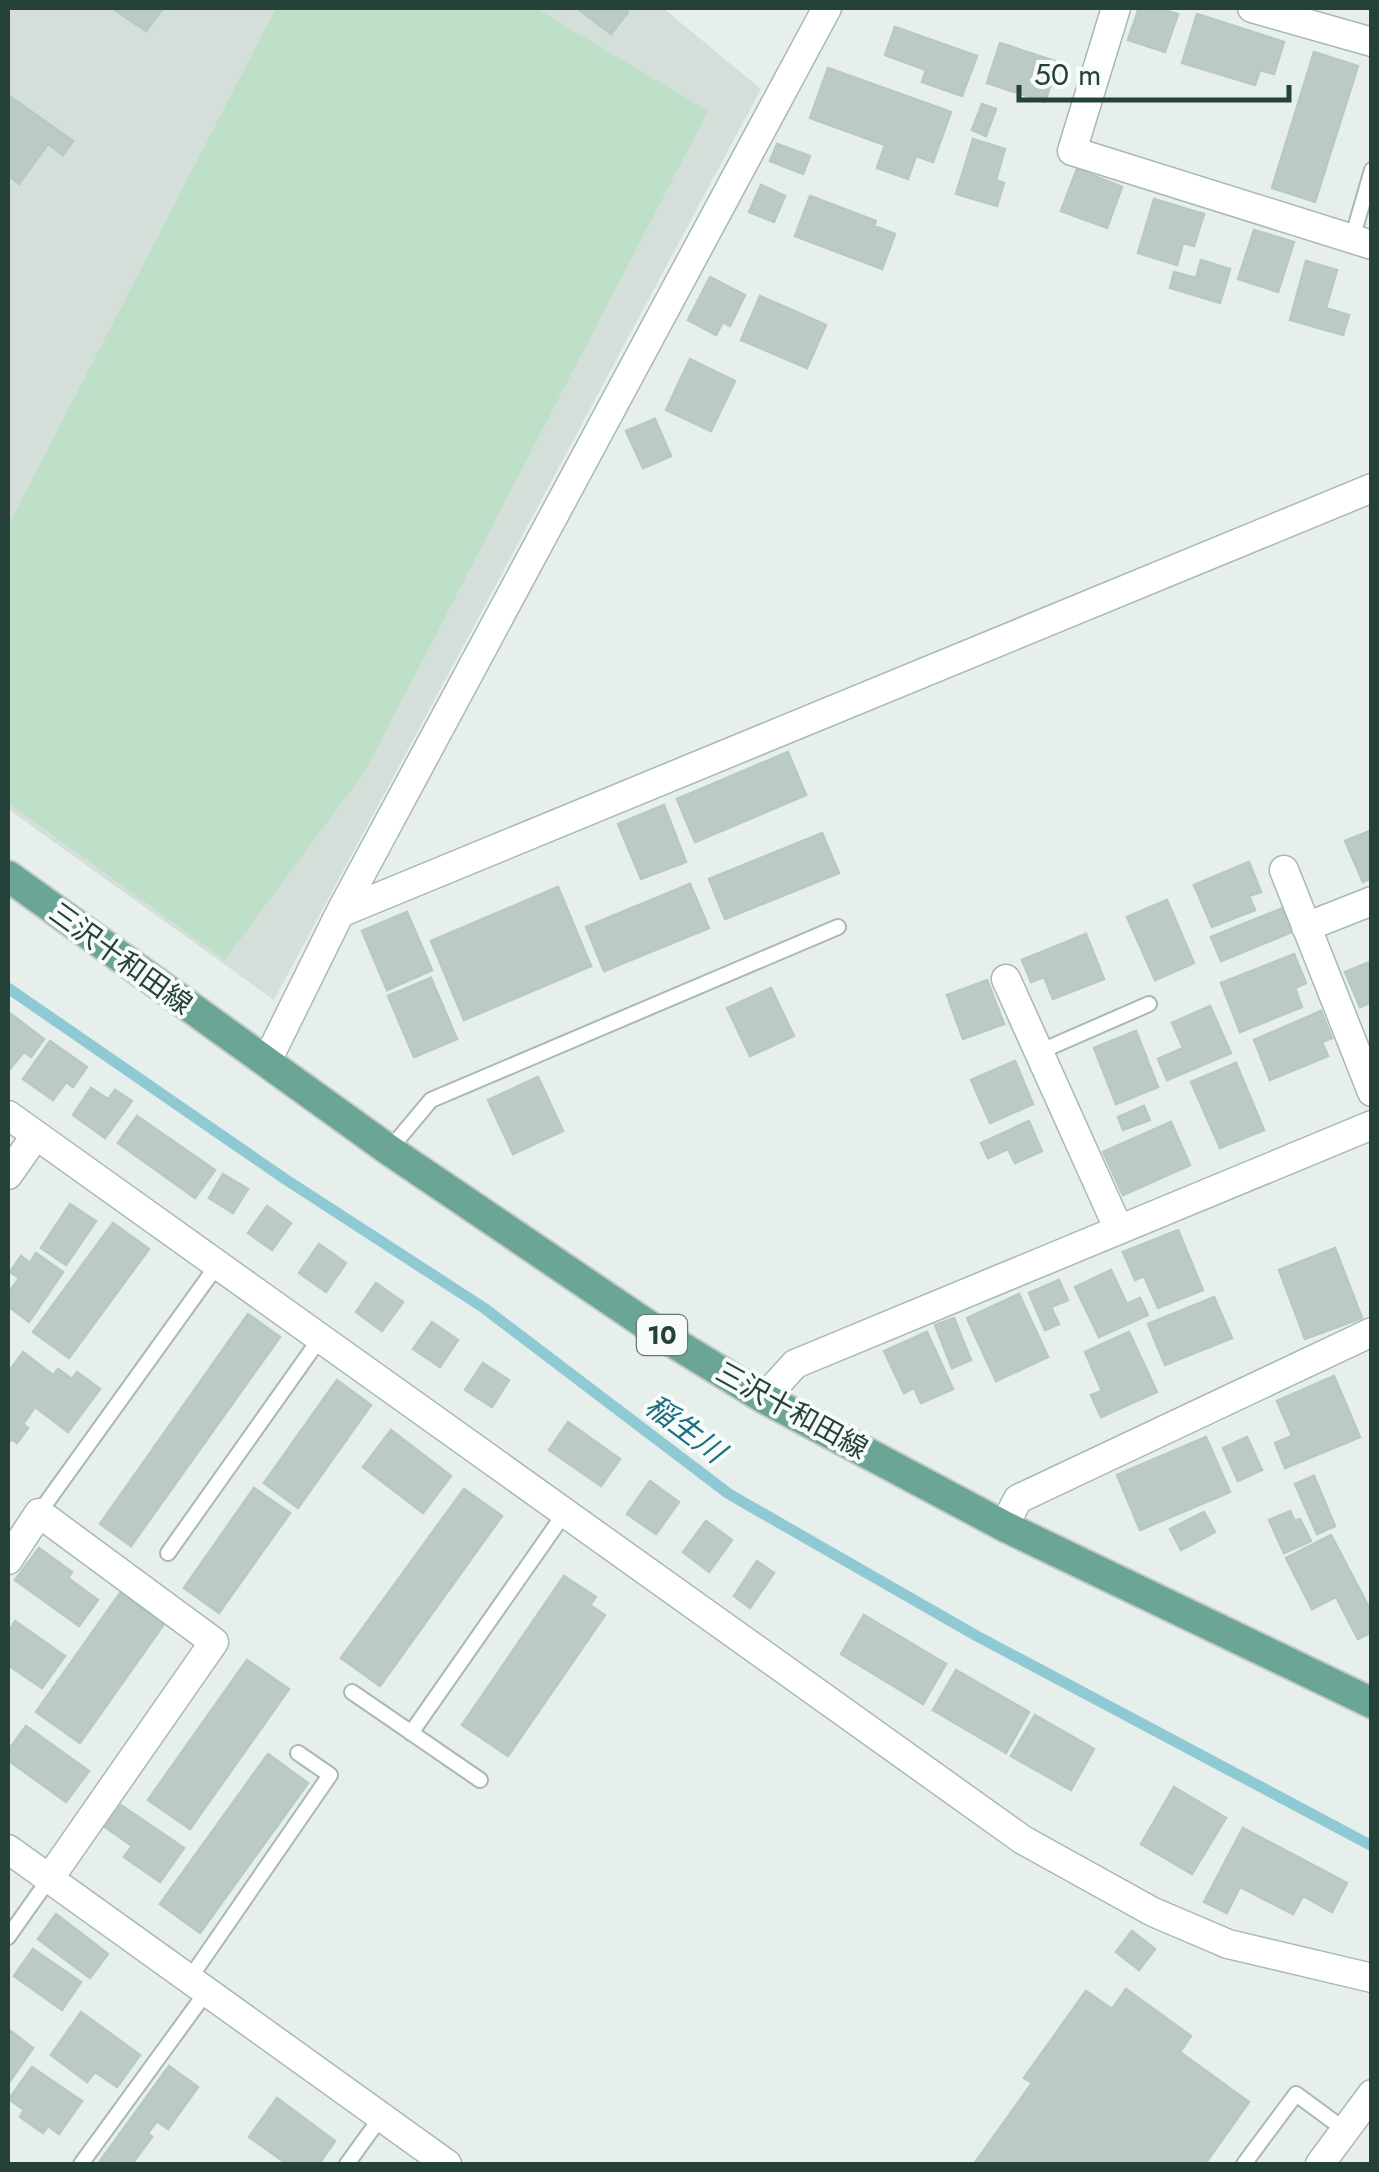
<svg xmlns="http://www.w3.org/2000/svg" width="1379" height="2172" viewBox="0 0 1379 2172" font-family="Jost,'Noto Sans JP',sans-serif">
<rect width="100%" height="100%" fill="#e6efeb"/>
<path fill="#d4dfda" d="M8,8H663L761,89L274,1000L8,809Z"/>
<path fill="#bfe0c8" d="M276,8H535L708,111L365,771L225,960L8,803V526Z"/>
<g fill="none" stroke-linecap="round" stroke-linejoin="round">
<path stroke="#8ec9d4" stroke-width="11" d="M8,988L285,1179L484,1308L729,1494L975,1635L1372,1846"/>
</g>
<path fill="#bbcac4" stroke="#b8c9c2" stroke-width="2.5" d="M112,8H163L146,31Z
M577,8H622L628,12L611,34Z
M1139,8H1157L1178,14L1165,52L1128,40Z
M1197,14L1284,42L1274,74L1260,70L1255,85L1182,63Z
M895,27L977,56L962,96L922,82L926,70L885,55Z
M1000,43L1058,62L1045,102L987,83Z
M1314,52L1358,66L1315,202L1272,188Z
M828,68L951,112L933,162L916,156L908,179L877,168L885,145L810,118Z
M8,95L73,141L63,155L48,144L19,184L8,175Z
M982,104L996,109L986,136L972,130Z
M973,139L1005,149L996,180L1004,183L997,206L956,194Z
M777,144L810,156L803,174L770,161Z
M1077,169L1122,187L1107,228L1061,211Z
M761,185L785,196L774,222L749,212Z
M810,196L876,221L874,226L895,234L882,269L795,236Z
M1154,199L1204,214L1194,246L1183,243L1177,265L1138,253Z
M1254,230L1294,242L1278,292L1238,279Z
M1201,260L1230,269L1220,303L1170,288L1174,272L1196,278Z
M1306,261L1337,270L1326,308L1349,315L1343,335L1290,320Z
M710,277L745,295L730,326L723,322L716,335L688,320Z
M760,296L826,325L807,368L741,340Z
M690,359L735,381L711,431L666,410Z
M655,419L671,456L643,468L626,431Z
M788,752L806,795L695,842L677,799Z
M664,805L686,862L641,879L618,824Z
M1372,830V878L1363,882L1345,841Z
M822,833L839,873L725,919L709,879Z
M1249,862L1261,892L1249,896L1255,910L1212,927L1194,885Z
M690,884L709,928L604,971L586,927Z
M558,887L591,966L464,1020L431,941Z
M1167,900L1194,963L1155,980L1127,917Z
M1283,908L1292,932L1221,961L1211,937Z
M407,912L432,970L387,990L362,931Z
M1086,934L1104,979L1053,999L1044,977L1031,982L1022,960Z
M1294,954L1306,983L1295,988L1302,1007L1240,1032L1221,983Z
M1372,961V1002L1360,1007L1345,972Z
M431,978L457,1039L414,1057L388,996Z
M987,980L1004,1024L963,1039L947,995Z
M771,988L794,1036L750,1056L727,1008Z
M1210,1006L1231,1053L1167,1080L1158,1059L1183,1048L1172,1023Z
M1321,1011L1332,1038L1322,1042L1328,1056L1270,1080L1254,1040Z
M11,1014L44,1039L31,1057L24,1052L10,1069L8,1067V1018Z
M1136,1031L1158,1087L1116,1104L1094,1048Z
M50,1041L87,1067L73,1087L66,1082L53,1100L23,1079Z
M1015,1061L1033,1104L990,1123L971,1080Z
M1236,1063L1264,1130L1220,1148L1191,1082Z
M538,1077L563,1131L513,1154L488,1100Z
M91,1088L108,1099L115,1090L132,1101L105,1138L73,1115Z
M1144,1106L1150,1120L1123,1130L1118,1117Z
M137,1116L215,1170L195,1198L118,1143Z
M1029,1121L1042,1151L1015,1163L1008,1149L988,1158L981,1143Z
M1171,1122L1190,1165L1123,1195L1103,1152Z
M223,1174L248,1189L233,1213L209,1198Z
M70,1204L96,1221L66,1265L41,1248Z
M267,1206L291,1223L272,1250L248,1233Z
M113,1223L149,1249L69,1358L33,1332Z
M1178,1230L1203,1290L1158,1308L1144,1276L1135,1280L1123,1252Z
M319,1244L346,1263L326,1292L299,1273Z
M1335,1248L1362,1318L1305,1339L1279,1270Z
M36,1253L63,1272L29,1322L8,1306V1294L19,1278L10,1272L21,1256L30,1263Z
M1111,1270L1127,1304L1140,1298L1148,1315L1099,1337L1075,1287Z
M1059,1280L1068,1300L1051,1307L1059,1324L1045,1330L1029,1293Z
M376,1283L403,1302L382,1331L356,1312Z
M1019,1294L1048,1357L996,1381L967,1318Z
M1214,1297L1232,1338L1165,1365L1148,1324Z
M248,1314L280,1337L131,1546L100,1524Z
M954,1318L971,1360L952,1368L935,1325Z
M432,1322L458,1340L440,1367L413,1349Z
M927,1332L953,1389L921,1403L914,1388L904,1393L884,1351Z
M1129,1332L1157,1392L1101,1417L1091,1395L1102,1391L1085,1352Z
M23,1352L53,1375L58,1369L72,1379L77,1372L100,1389L68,1432L35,1407L23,1424L28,1428L17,1443L11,1439L8,1444V1373Z
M483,1363L509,1380L492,1407L465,1390Z
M1334,1376L1360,1437L1285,1468L1275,1443L1292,1436L1277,1401Z
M337,1380L371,1405L298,1508L264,1483Z
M568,1422L620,1459L601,1486L549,1450Z
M391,1430L451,1476L423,1513L363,1467Z
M1206,1437L1230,1492L1140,1530L1117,1475Z
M1247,1437L1262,1470L1238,1481L1223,1448Z
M1314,1476L1335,1526L1317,1534L1295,1484Z
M650,1481L679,1502L656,1534L627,1514Z
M254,1488L290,1513L219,1613L184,1588Z
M464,1489L502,1516L380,1686L341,1658Z
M1290,1511L1295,1521L1300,1519L1311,1541L1284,1553L1269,1520Z
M1204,1512L1215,1532L1181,1550L1170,1529Z
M706,1521L732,1540L709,1572L683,1552Z
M1331,1535L1372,1613V1632L1358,1639L1336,1597L1312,1609L1286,1558Z
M39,1548L72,1572L68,1578L98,1600L79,1626L15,1580Z
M757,1561L774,1573L750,1608L734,1596Z
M564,1576L596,1597L590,1605L605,1615L508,1756L462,1725Z
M120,1593L164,1624L80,1743L36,1712Z
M864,1615L946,1664L923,1704L841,1654Z
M15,1621L65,1656L42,1688L8,1665V1633Z
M247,1660L289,1689L190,1829L148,1800Z
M956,1670L1029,1712L1006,1753L933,1710Z
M1035,1715L1094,1749L1071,1790L1011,1756Z
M26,1726L89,1771L66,1802L8,1760V1751Z
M268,1754L308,1783L200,1933L160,1904Z
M1174,1787L1226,1818L1192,1874L1141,1844Z
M121,1805L184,1848L160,1882L124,1857L132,1846L105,1827Z
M1243,1828L1347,1883L1332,1912L1303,1896L1293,1914L1240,1887L1227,1913L1204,1902Z
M56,1914L108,1954L90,1978L38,1939Z
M1132,1931L1155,1949L1139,1970L1116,1952Z
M33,1949L81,1982L62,2010L14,1976Z
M1126,1989L1191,2036L1180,2052L1249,2102L1205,2164H974L1032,2083L1024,2078L1086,1991L1112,2009Z
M81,2012L140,2055L117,2087L95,2072L87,2082L51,2055Z
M8,2029L33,2048L8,2084Z
M169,2066L198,2087L168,2129L157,2121L148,2133L152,2137L132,2164H98Z
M32,2067L82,2101L59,2134L48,2126L43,2133L20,2117L24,2110L9,2099Z
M277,2098L335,2141L319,2164H287L249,2137Z"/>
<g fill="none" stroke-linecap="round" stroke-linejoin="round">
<g stroke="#a8b8b2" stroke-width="18">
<path id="lane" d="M1352,239L1372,170
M1039,1052L1149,1004
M389,1150L431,1100L838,927
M39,1513L218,1264
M168,1553L321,1337
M352,1692L480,1780
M411,1733L564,1514
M8,1937L49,1879
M190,1978L330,1775L298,1753
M81,2164L207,1991
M347,2164L381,2117
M1244,2164L1296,2094L1345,2130"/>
</g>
<g stroke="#a8b8b2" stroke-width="31">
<path id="street" d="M1116,8L1072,151L1372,245
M1252,8L1372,42
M1284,870L1372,1092
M340,913L1372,488
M1306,927L1372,901
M1006,979L1119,1230
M266,1063L340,913L827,8
M8,1115L1023,1840L1153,1912L1228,1944L1372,1978
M8,1175L36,1135
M764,1398L795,1364L1372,1125
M1004,1526L1018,1499L1372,1332
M8,1560L39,1513L214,1642L49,1879
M8,1849L447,2164
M1320,2164L1372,2094"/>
</g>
<g stroke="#c2cac8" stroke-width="34">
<path id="primary" d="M8,876L389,1150L668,1339L764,1398L1004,1526L1372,1703"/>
</g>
<use href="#lane" stroke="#fff" stroke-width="14"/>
<use href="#street" stroke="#fff" stroke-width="28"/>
<use href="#primary" stroke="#6aa596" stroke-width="30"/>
</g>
<g text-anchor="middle" stroke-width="8" stroke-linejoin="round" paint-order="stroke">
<rect fill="#f7fbf9" stroke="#637a73" stroke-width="2.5" x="637" y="1315" width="50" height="40" rx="8"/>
<g font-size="25" font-weight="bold" fill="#24423a">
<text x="662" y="1344">10</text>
</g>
<g font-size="28" fill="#24423a" stroke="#f7fbf9">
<text transform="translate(121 958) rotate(36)" y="10">三沢十和田線</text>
<text transform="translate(792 1410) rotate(29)" y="10">三沢十和田線</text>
</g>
<g font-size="30" font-style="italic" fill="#1c6f80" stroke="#f7fbf9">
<text transform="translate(685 1429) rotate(37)" y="10">稲生川</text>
</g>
</g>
<rect width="1379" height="2172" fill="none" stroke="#24423a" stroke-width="20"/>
<path d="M1019 85v15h270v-15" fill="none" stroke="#24423a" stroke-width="5"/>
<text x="1034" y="85" font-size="30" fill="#24423a" stroke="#f7fbf9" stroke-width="8" paint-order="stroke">50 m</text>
</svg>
